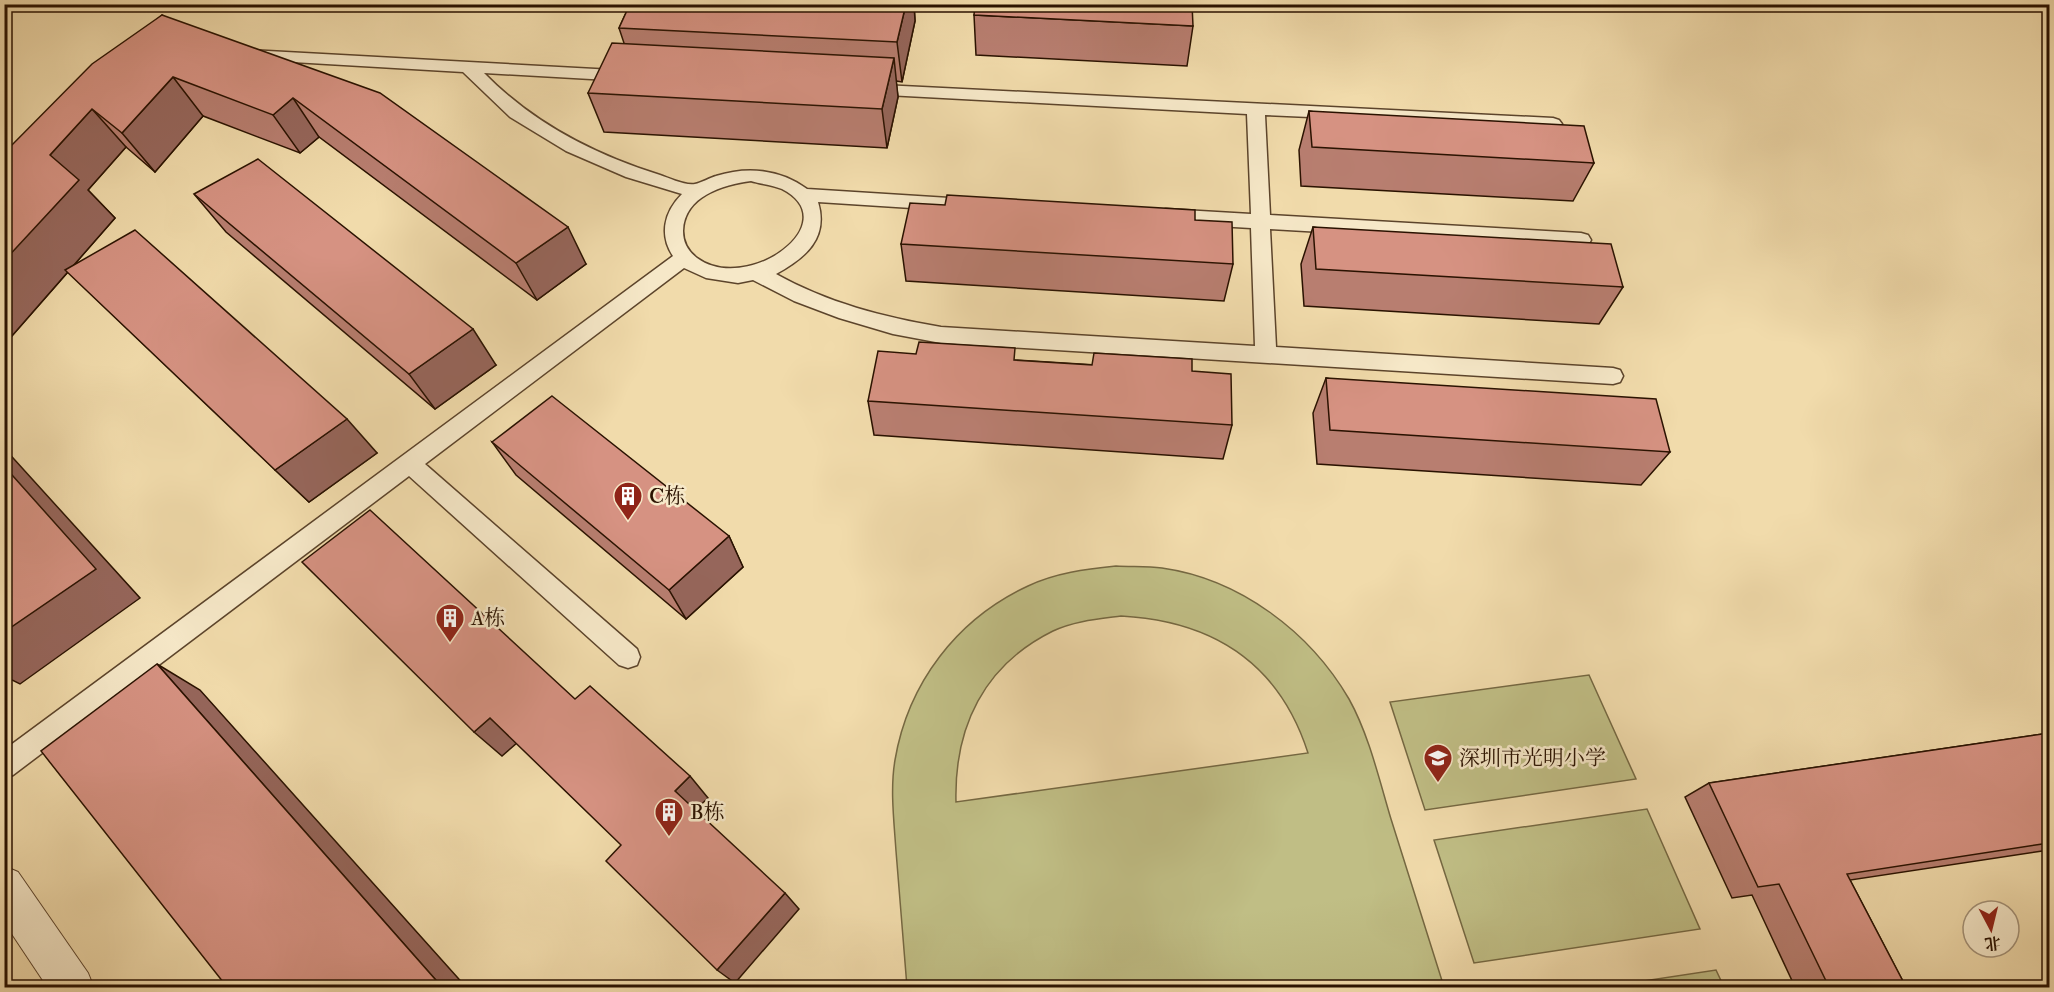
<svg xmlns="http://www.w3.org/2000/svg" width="2054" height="992" viewBox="0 0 2054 992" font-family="'IM FELL Double Pica','Noto Serif SC',serif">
<rect width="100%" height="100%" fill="#f1dbab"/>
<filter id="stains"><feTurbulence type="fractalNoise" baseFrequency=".00333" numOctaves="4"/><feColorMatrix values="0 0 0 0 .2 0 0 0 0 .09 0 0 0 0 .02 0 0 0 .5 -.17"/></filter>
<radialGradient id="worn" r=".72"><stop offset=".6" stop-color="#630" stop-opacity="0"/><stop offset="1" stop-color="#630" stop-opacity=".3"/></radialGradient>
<path fill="#c0be85" stroke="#756842" stroke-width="1.5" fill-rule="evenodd" d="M1116,566C1131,567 1147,566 1162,568C1240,579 1310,632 1349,699C1369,735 1379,779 1391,819C1409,875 1426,931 1444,987H907C903,942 900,896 896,851C894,821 890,789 895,760C908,683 957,619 1028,586C1055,573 1086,569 1116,566ZM1121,616C1213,621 1279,663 1308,753L956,802C954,727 984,665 1053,631C1074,621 1098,619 1121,616Z
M1589,675L1636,779L1425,810L1390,702Z
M1647,809L1700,929L1474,963L1434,840Z
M1716,970L1724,987H1604Z"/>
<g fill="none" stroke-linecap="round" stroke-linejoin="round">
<g stroke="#5c442b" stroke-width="3">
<path id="service" d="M248,50L632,71L635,75L626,81L484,73C533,123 593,154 660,175C669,178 686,186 695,184C701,183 709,178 716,176C747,166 780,169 807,189L981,200L983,205L981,210L974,212L818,202C829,239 805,258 776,274C828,303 883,317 941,327L1255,346L1251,228L1166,223L1159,221L1157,216L1159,211L1166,209L1251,214L1247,114L868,94L859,88L862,84L1553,118L1559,120L1562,124L1559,128L1265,115L1270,215L1581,233L1588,235L1591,240L1588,245L1581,247L1270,229L1276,347L1613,368L1620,370L1623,376L1620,382L1613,384L941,343L893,334L839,318L794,301L753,280L738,283L706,278L684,268L425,464L637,649L640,657L637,665L628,668L619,665L409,476L13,775L4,778V750L673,256C659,235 664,212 682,194L626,177L566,151L510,117L463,72L242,59L240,55ZM751,181C761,184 773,185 782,189C848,223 747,295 697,258C688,251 683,243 683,231C684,196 723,185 751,181Z"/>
</g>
<g stroke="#5c442b" stroke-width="2">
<path id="minor" d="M4,866L18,872L88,973L94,988H48L4,922Z"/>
</g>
<use href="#service" fill="#f6e8c8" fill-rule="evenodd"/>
<use href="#minor" fill="#f6e8c8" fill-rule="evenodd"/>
</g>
<path fill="#b87e70" stroke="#2a1200" stroke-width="1.5" d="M630,4H914L915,21L902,82L896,81L898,97L887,148L604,132L588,93L624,43L619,28Z
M162,15L586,264L537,300L319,137L300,153L203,116L155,172L126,147L88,190L115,218L73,266L377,453L309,502L68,272L4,345V153Z
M974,15L1193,26L1187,66L976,55Z
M1309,111L1594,163L1573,201L1301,186L1299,150Z
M194,194L496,365L435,409L226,232Z
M1195,220L1233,264L1224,301L906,281L901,244Z
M1313,227L1623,287L1599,324L1304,306L1301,264Z
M1015,360L1192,371L1232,425L1223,459L874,435L868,401Z
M1326,378L1670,452L1641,485L1317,464L1313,413Z
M492,442L729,536L743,567L686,619L516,475Z
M2049,733V850L1850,880L1906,987H1795L1752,895L1732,898L1685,797L1709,783Z"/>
<path fill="#96665b" stroke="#2a1200" stroke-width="1.5" d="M906,4H914L915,21L902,82L897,42Z
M894,58L898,97L887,148L882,109Z
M173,77L203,116L155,172L122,133Z
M293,98L319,137L300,153L273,115Z
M92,109L126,147L88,190L115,218L4,345V261L50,155Z
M568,227L586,264L537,300L516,263Z
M473,329L496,365L435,409L409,374Z
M347,419L377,453L309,502L275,470Z
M4,448L140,598L20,684L4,676Z
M729,536L743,567L686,619L669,590Z
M157,664L200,690L466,987H442Z
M490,718L518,742L502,756L474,732Z
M690,776L708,798L693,812L675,791Z
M785,893L799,909L735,983L717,970Z"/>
<path fill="#d69282" stroke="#2a1200" stroke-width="1.5" d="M630,4H906L897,42L619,28Z
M975,4H1192L1193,26L974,15Z
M162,15L380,93L568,227L516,263L293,98L273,115L173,77L122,133L92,109L50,155L79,180L4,261V153L92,64Z
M612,43L894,58L882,109L588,93Z
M1309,111L1584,126L1594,163L1312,147Z
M258,159L473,329L409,374L194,194Z
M947,195L1195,210V220L1232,222L1233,264L901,244L910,203L945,205Z
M1313,227L1611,244L1623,287L1316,269Z
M135,230L347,419L275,470L65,270Z
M919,342L1015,348L1014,360L1092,365L1094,353L1192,359V371L1231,374L1232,425L868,401L878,351L916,354Z
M1326,378L1656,399L1670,452L1330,430Z
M552,396L729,536L669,590L492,442Z
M4,466L96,569L4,632Z
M370,510L575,699L590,686L690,776L675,791L785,893L717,970L606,861L621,845L490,718L474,732L302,562Z
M157,664L442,987H227L41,751Z
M2049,733V843L1847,874L1906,987H1829L1779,884L1758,887L1709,783Z"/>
<defs>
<g id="building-pin" transform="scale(1.5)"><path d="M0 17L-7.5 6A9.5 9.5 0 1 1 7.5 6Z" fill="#8f2418" stroke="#f6e8c8"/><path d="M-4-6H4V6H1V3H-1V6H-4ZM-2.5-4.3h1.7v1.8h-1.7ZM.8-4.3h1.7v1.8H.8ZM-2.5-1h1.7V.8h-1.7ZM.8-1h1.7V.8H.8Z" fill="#fff"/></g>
<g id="school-pin" transform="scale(1.5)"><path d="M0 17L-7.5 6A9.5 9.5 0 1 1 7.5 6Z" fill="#8f2418" stroke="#f6e8c8"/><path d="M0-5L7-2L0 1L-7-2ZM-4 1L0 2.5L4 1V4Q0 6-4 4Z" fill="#fff"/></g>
</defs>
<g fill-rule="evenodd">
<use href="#building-pin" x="628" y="496"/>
<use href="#building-pin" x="450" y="618"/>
<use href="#school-pin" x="1438" y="758"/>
<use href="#building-pin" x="669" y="812"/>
</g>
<g text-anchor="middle" stroke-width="5" stroke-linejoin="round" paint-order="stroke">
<g font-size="21" fill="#2a1200" stroke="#f6e8c8" text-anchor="start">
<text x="649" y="503">C栋</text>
<text x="471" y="625">A栋</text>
<text x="1459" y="765">深圳市光明小学</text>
<text x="690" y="819">B栋</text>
</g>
</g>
<rect width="2054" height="992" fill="none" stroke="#f1dbab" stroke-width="24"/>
<rect x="6" y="6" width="2042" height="980" fill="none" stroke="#2a1200" stroke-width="3"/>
<rect x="12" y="12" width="2030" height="968" fill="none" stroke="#2a1200" stroke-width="1.5"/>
<g transform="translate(1991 929) rotate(173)"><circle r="28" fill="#f6e8c8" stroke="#a49278" stroke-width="1.5"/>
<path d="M0-4.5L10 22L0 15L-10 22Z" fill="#8f2418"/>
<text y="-9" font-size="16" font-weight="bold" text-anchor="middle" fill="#2a1200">北</text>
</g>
<rect width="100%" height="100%" filter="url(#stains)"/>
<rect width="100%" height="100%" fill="url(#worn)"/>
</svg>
